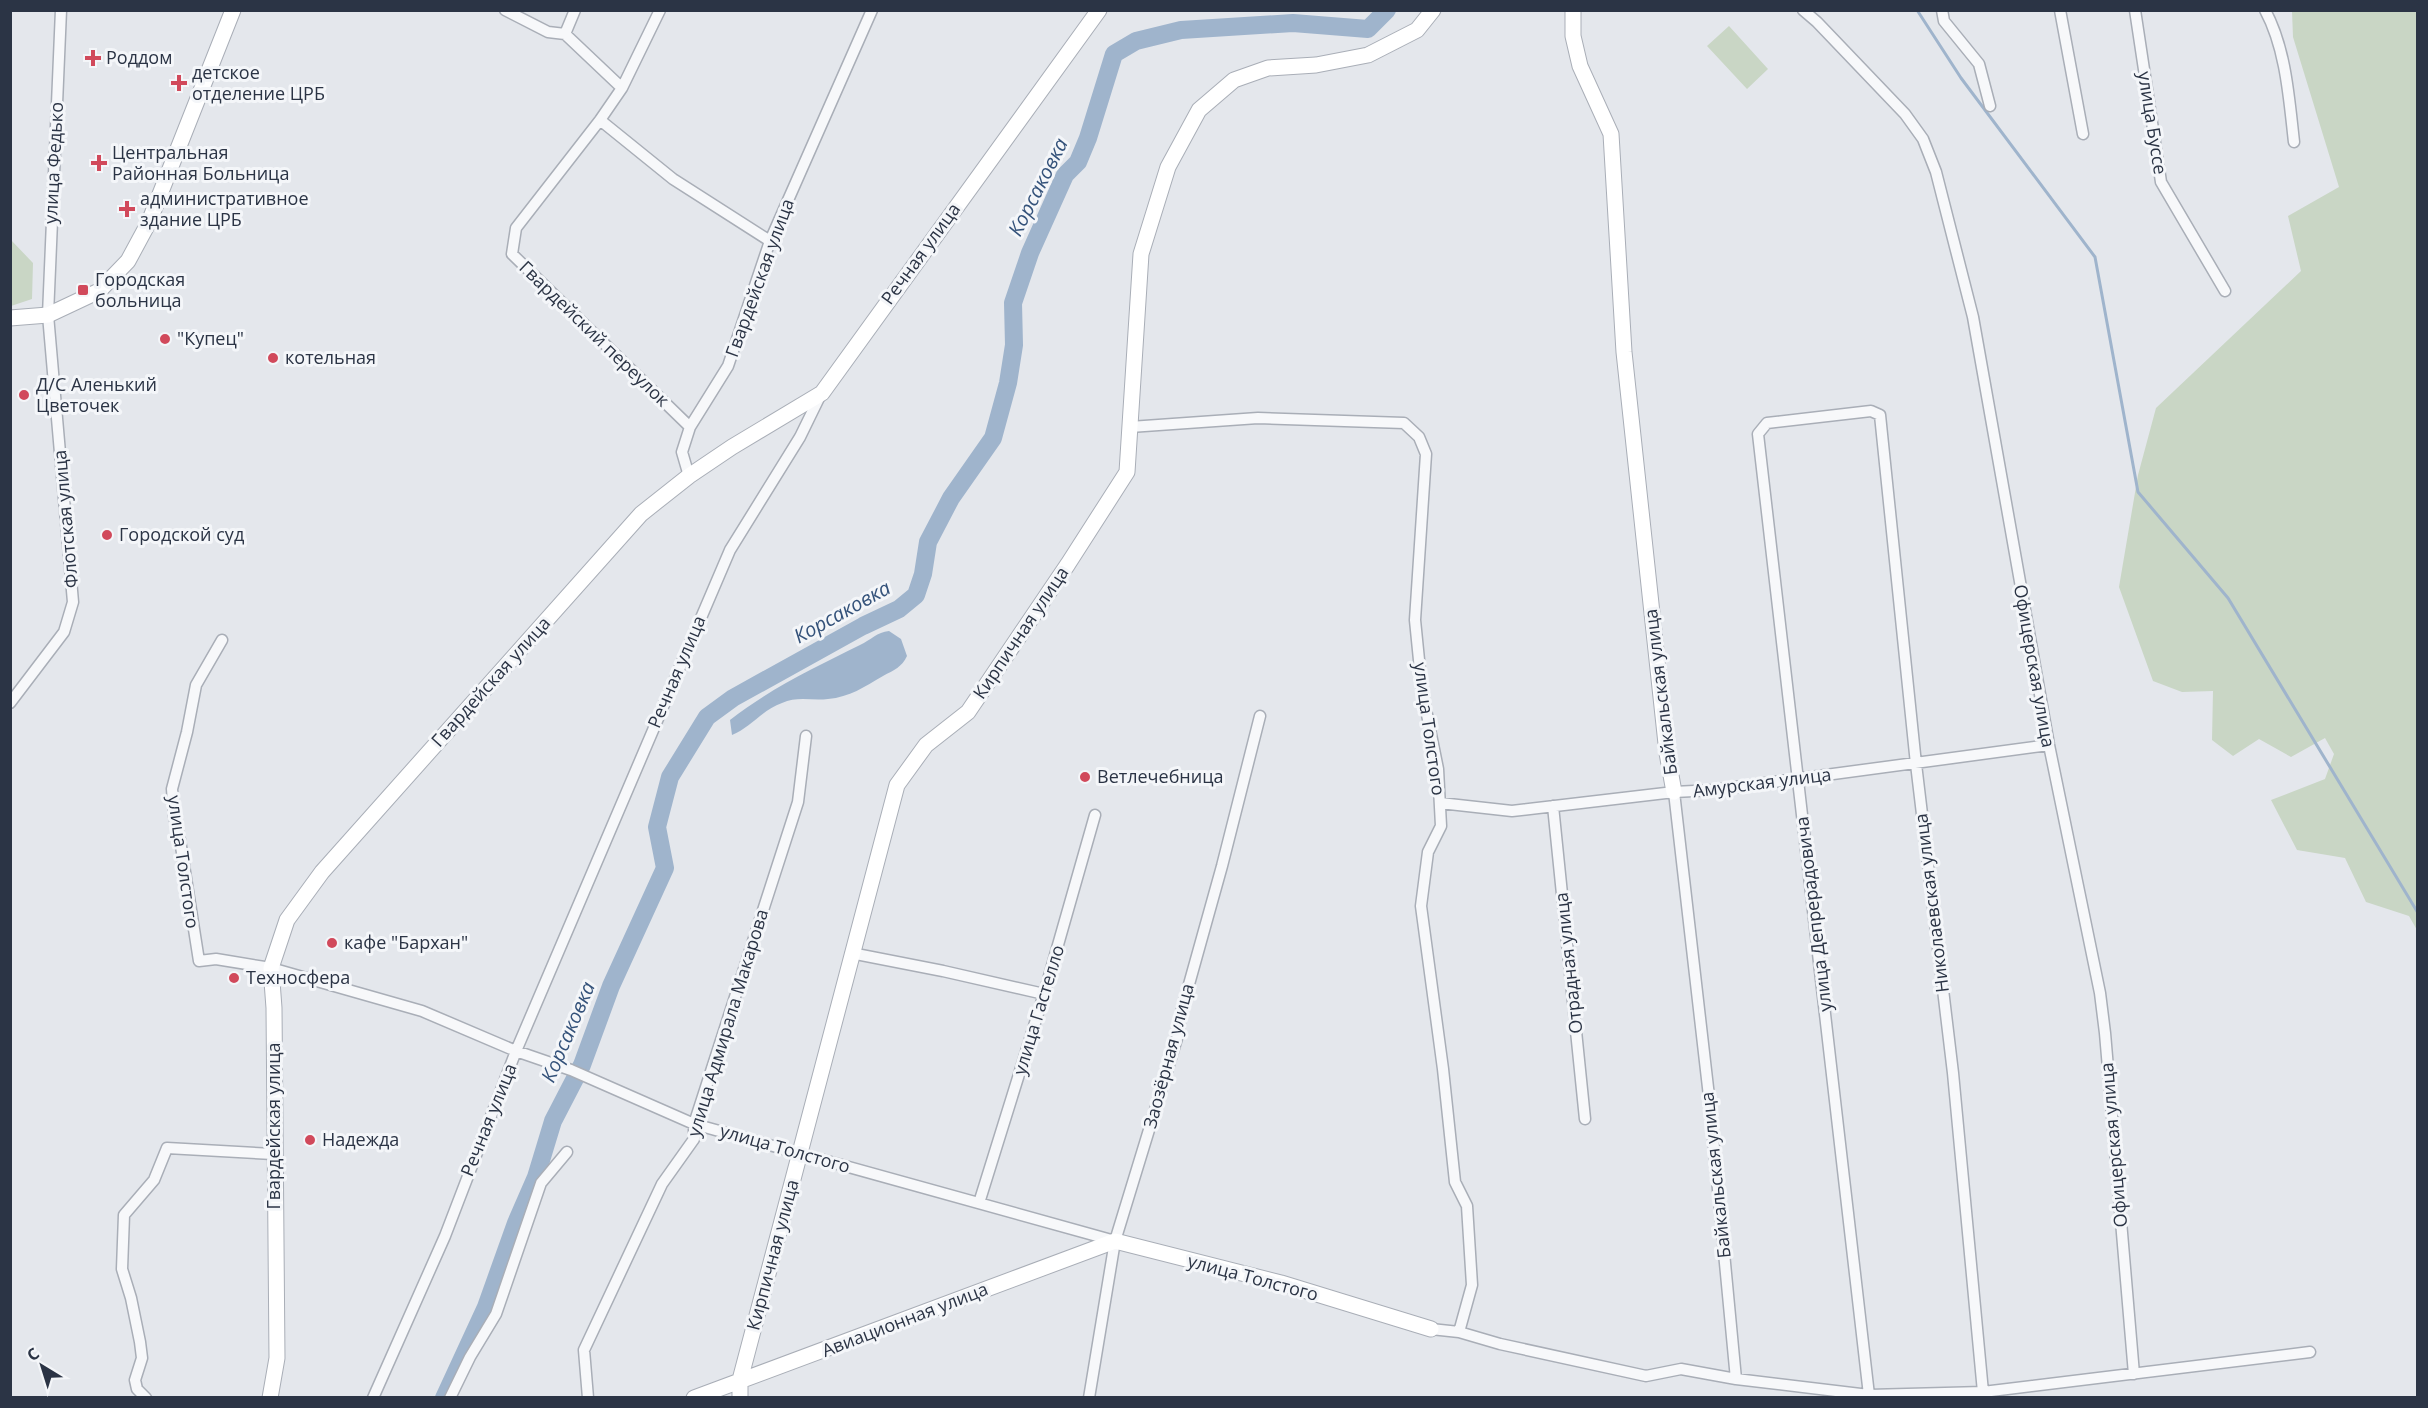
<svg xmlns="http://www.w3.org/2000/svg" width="2428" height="1408" viewBox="0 0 2428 1408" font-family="'Open Sans',sans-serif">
<rect width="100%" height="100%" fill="#e4e7ec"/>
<path fill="#c9d6c5" d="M2292,11H2417V930L2409,916L2366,902L2345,858L2297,850L2271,800L2325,779L2334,754L2325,738L2291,757L2259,739L2233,756L2212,740L2213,691L2182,692L2153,681L2119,587L2138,475L2156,408L2301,271L2288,216L2339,187L2293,37Z
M1729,26L1768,69L1747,89L1707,46Z
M11,240L33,263L32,299L11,306Z"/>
<path fill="#9fb4cc" d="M889,631L901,639L907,656C902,667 894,670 883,676C864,687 850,697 828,699C812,701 797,696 782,703C762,710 750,728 732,735L730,720C769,689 816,667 860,645C871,640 877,632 889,631Z"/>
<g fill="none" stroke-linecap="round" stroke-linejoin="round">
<path stroke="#9fb4cc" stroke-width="3" d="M1917,10L1961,78L2095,257L2138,492L2228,598L2418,913"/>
<path stroke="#9fb4cc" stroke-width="18" d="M444,1398L486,1307L516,1223L536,1177L553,1121L582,1065L611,986L665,868L657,827L670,777L707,717L733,698L863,626L899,609L916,595L923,574L928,542L951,498L993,438L1008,383L1014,345L1013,303L1030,253L1065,175L1078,162L1088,138L1114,54L1136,41L1181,30L1293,23L1368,29L1387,10"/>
<g stroke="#a9aeb7" stroke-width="13">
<path id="street" d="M505,10L548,32L565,34
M575,10L565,34L622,88L600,120L516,228L512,254L690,427
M1803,10L1817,22L1905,114L1923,139L1936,172L1973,317L2049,745L2100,993L2105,1033L2134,1374
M1942,10L1944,21L1979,64L1990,106
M2060,10L2083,134
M2135,10L2161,182L2225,291
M2265,10C2286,49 2289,98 2294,142
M622,88L660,10
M600,120L673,179L770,241
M1130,427L1258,418L1404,423L1419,437L1426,454L1415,620L1422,690L1438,769L1441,826L1428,852L1421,906L1443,1069L1455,1182L1467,1206L1472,1285L1459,1332L1431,1329
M689,476L682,452L690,427L728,366L770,241L872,10
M222,640L196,685L187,732L172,789L174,816L180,840L199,961L216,959L271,968L422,1011L516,1051L571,1070L694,1124L1115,1241
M10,703L64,632L73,602L48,315L61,10
M1674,792L1710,1105L1736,1379
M1440,803L1512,811L1674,792L1714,790L2049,745
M1553,806L1585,1119
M851,953L943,971L1044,994
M979,1203L1044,994L1095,815
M1459,1332L1500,1344L1646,1376L1681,1369L1736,1379L1869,1395L1983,1392L2310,1352
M1869,1395L1758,434L1767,423L1871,411L1880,415L1916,764L1953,1073L1983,1392
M146,1398L137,1389L135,1380L142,1358L140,1342L131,1298L122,1269L124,1215L154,1180L167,1148L273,1154
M373,1398L445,1236L516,1051L730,550L800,437L821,394
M450,1398L470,1357L496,1314L541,1183L567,1152
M588,1398L584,1350L662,1184L694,1139V1124L798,802L806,736
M1089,1398L1115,1241L1178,1035L1181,1013L1222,866L1260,716"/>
</g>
<g stroke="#a9aeb7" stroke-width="17">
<path id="secondary" d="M1573,10V36L1580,66L1611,134L1624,352L1667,753L1674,792
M10,318L48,315L99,291L128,261L149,222L233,10
M270,1398L277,1358L274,1008L271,968L287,920L322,872L641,514L689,476L732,447L822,393L1099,10
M694,1398L1115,1241L1281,1283L1431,1329
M740,1398V1380L897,785L926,745L968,712L1068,564L1127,472L1141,254L1168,167L1199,110L1234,80L1268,68L1316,65L1368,55L1417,30L1433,10"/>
</g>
<use href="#street" stroke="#f7f8fa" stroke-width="10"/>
<use href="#secondary" stroke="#fff" stroke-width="15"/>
</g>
<g fill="#d1495b" stroke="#f4f6f9" stroke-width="2">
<path d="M90 49h6v6h6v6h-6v6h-6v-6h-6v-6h6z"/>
<path d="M176 74h6v6h6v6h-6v6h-6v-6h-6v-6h6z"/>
<path d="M96 154h6v6h6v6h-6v6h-6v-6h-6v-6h6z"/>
<path d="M124 200h6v6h6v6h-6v6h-6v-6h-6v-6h6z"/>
<rect x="77" y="284" width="12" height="12" rx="3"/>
<circle cx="165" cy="339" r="6"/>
<circle cx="273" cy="358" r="6"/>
<circle cx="24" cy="395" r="6"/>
<circle cx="107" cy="535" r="6"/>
<circle cx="1085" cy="777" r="6"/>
<circle cx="332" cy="943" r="6"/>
<circle cx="234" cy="978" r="6"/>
<circle cx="310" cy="1140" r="6"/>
</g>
<g text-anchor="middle" stroke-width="6" stroke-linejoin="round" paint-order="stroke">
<g font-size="18" fill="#2b3445" stroke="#f4f6f9" text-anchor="start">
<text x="106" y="64">Роддом</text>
<text x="192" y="79">детское<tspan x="192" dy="21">отделение ЦРБ</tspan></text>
<text x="112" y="159">Центральная<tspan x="112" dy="21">Районная Больница</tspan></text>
<text x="140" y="205">административное<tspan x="140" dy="21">здание ЦРБ</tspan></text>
<text x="95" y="286">Городская<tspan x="95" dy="21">больница</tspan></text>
<text x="177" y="345">"Купец"</text>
<text x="285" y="364">котельная</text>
<text x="36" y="391">Д/С Аленький<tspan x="36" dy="21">Цветочек</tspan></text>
<text x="119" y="541">Городской суд</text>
<text x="1097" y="783">Ветлечебница</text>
<text x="344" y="949">кафе "Бархан"</text>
<text x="246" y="984">Техносфера</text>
<text x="322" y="1146">Надежда</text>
</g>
<g font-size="18" fill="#2b3445" stroke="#f4f6f9">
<text transform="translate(2152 123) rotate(81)" y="6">улица Буссе</text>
<text transform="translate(54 163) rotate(-87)" y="6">улица Федько</text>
<text transform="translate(921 254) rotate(-54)" y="6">Речная улица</text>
<text transform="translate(760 278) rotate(-70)" y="6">Гвардейская улица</text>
<text transform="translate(594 334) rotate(44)" y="6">Гвардейский переулок</text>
<text transform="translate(66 519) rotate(-95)" y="6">Флотская улица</text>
<text transform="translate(1021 633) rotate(-56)" y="6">Кирпичная улица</text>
<text transform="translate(2034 666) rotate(80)" y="6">Офицерская улица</text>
<text transform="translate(677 672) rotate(-67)" y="6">Речная улица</text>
<text transform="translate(491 682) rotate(-48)" y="6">Гвардейская улица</text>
<text transform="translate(1661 692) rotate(-97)" y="6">Байкальская улица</text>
<text transform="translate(1429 729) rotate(82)" y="6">улица Толстого</text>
<text transform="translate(1762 783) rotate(-7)" y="6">Амурская улица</text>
<text transform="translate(183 862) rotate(82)" y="6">улица Толстого</text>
<text transform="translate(1932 903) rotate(-97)" y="6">Николаевская улица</text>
<text transform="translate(1814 914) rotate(-97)" y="6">улица Депрерадовича</text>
<text transform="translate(1569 963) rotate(-96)" y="6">Отрадная улица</text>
<text transform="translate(1039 1010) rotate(-73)" y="6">улица Гастелло</text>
<text transform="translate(728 1023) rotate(-73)" y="6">улица Адмирала Макарова</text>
<text transform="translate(1169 1056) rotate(-75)" y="6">Заозёрная улица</text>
<text transform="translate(489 1120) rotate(-68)" y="6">Речная улица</text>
<text transform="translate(274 1126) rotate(-90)" y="6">Гвардейская улица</text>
<text transform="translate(2114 1145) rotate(-95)" y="6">Офицерская улица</text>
<text transform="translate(785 1149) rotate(16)" y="6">улица Толстого</text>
<text transform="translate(1716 1175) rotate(-96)" y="6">Байкальская улица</text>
<text transform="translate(773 1255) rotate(-75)" y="6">Кирпичная улица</text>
<text transform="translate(1253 1278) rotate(15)" y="6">улица Толстого</text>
<text transform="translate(905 1320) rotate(-21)" y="6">Авиационная улица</text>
</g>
<g font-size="20" font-style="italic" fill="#34527a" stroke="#f4f6f9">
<text transform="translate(1038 187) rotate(-63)" y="7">Корсаковка</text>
<text transform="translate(842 612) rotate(-29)" y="7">Корсаковка</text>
<text transform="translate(568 1032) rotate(-67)" y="7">Корсаковка</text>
</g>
</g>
<rect width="2428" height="1408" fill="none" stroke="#2b3445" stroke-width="24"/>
<g transform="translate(42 1366) rotate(322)" stroke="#f4f6f9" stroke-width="4.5" paint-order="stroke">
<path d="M0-4.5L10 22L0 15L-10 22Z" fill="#2b3445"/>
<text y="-9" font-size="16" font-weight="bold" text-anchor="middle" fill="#2b3445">С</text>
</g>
</svg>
